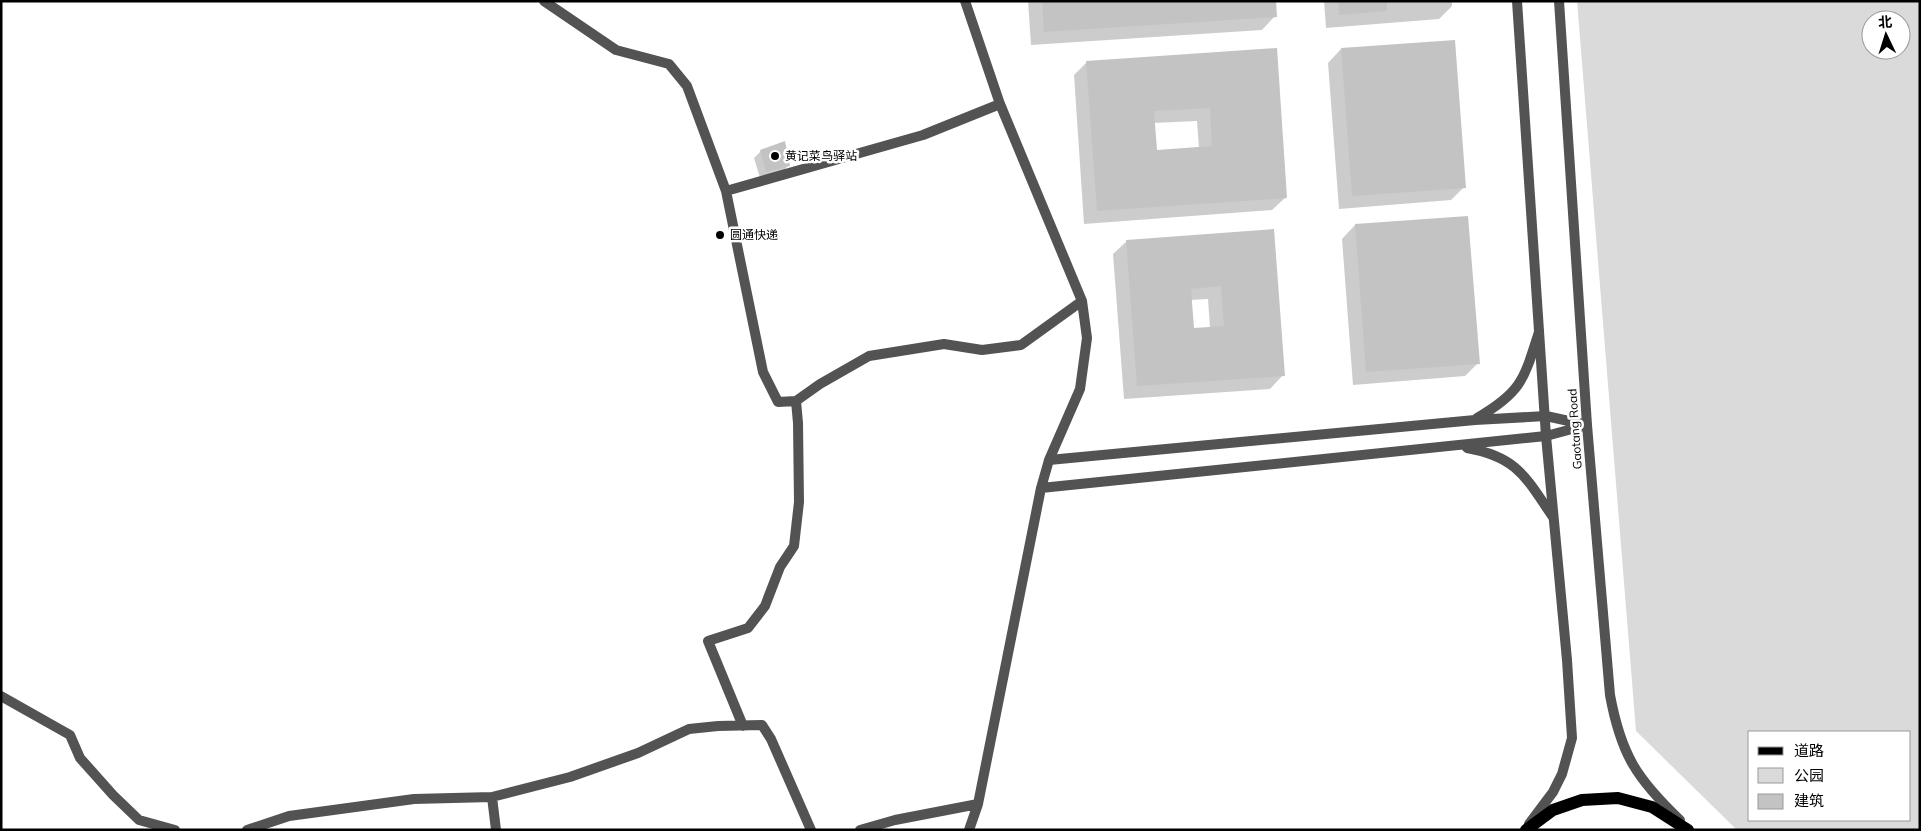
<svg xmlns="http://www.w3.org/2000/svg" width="1921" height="831" viewBox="0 0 1921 831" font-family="Mulish,'Noto Sans SC',sans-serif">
<rect width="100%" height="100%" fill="#fff"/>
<path fill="#dadada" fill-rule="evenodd" d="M1577,1H1920V830H1737L1636,731ZM1871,20H1901V50H1871ZM1750,732H1910V820H1750Z"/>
<path fill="#0003" fill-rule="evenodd" d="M1028,1H1274L1275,16L1262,30L1031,45Z
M1324,1H1452V6L1439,19L1326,28Z
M1275,49L1286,197L1272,210L1084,224L1074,75L1087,62ZM1197,121L1199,149L1155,151L1153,123Z
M1341,49L1464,187L1451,200L1339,209L1328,63Z
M761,151L789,165L782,172L760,178L754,158Z
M1467,217L1478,363L1465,376L1353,385L1342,239L1355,225Z
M1273,230L1283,375L1270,389L1124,399L1113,254L1127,241ZM1208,299L1210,328L1193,330L1190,300Z"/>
<path fill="#c3c3c3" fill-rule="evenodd" d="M1042,1H1276L1277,17L1044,32Z
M1338,1H1387V11L1339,15Z
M1455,40L1466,188L1352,196L1341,48Z
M1277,48L1287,198L1097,211L1086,61ZM1210,108L1212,146L1157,150L1154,111Z
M785,141L790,166L766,172L760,150Z
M1468,216L1480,364L1366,372L1355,224Z
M1274,229L1285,376L1137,386L1126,240ZM1221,286L1224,326L1194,328L1191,289Z"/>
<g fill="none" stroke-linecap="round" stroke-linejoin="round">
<path stroke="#535353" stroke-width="10" d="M544,1L616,50L669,64L687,86L726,191L763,372L778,402L796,401L798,423L799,502L794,546L780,567L765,606L748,628L708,641L743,726
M965,1L1000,104L1082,301L1087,338L1080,389L1049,460L1041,488L978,804L969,830
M726,191L923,135L1000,104
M796,401L820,384L869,356L944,344L982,350L1021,345L1082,301
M1477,418C1522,392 1524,379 1539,332
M1467,448C1518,457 1526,478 1553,517
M1041,488L1546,436L1587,425L1546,416L1475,420L1049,460
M1,696L70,735L80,758L113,795L139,820L175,830
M247,830L289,816L414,799L492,797
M496,830L492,797L570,777L638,753L689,729L718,726L762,725L771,739L811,830
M860,830L895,820L978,804"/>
<path stroke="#535353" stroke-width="10" d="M1517,1L1546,436L1567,660L1572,738L1562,774L1553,792L1529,824
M1559,1L1587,425L1610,695C1621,755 1637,779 1680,820"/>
<path stroke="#000" stroke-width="12" d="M1526,830L1553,810L1582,800L1618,798L1652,807L1688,830"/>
</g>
<g fill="#000" stroke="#fff" stroke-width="2">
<circle cx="775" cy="156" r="5"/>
<circle cx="720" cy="235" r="5"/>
</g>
<g text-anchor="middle" stroke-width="5" stroke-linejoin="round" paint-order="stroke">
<g font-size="12" fill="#000" stroke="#fff" text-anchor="start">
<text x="785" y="160">黄记菜鸟驿站</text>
<text x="730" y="239">圆通快递</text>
</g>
<g font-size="12" fill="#000" stroke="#fff">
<text transform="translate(1575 429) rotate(-94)" y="4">Gaotang Road</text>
</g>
</g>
<rect width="1921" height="831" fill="none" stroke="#000000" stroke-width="5"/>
<rect x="1748" y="731" width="162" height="90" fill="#ffffff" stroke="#999999"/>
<rect x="1758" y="747" width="25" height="8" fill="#000000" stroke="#999999"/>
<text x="1794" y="756" font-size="15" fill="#000000">道路</text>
<rect x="1758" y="768" width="25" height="15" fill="#dadada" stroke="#999999"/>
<text x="1794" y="781" font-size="15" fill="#000000">公园</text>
<rect x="1758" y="794" width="25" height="15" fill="#c3c3c3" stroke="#999999"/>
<text x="1794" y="806" font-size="15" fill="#000000">建筑</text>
<g transform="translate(1886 35) rotate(356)"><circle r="24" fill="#ffffff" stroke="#999999"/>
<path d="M0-4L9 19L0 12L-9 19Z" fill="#000000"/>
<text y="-8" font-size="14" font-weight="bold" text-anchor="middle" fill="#000000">北</text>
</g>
</svg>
